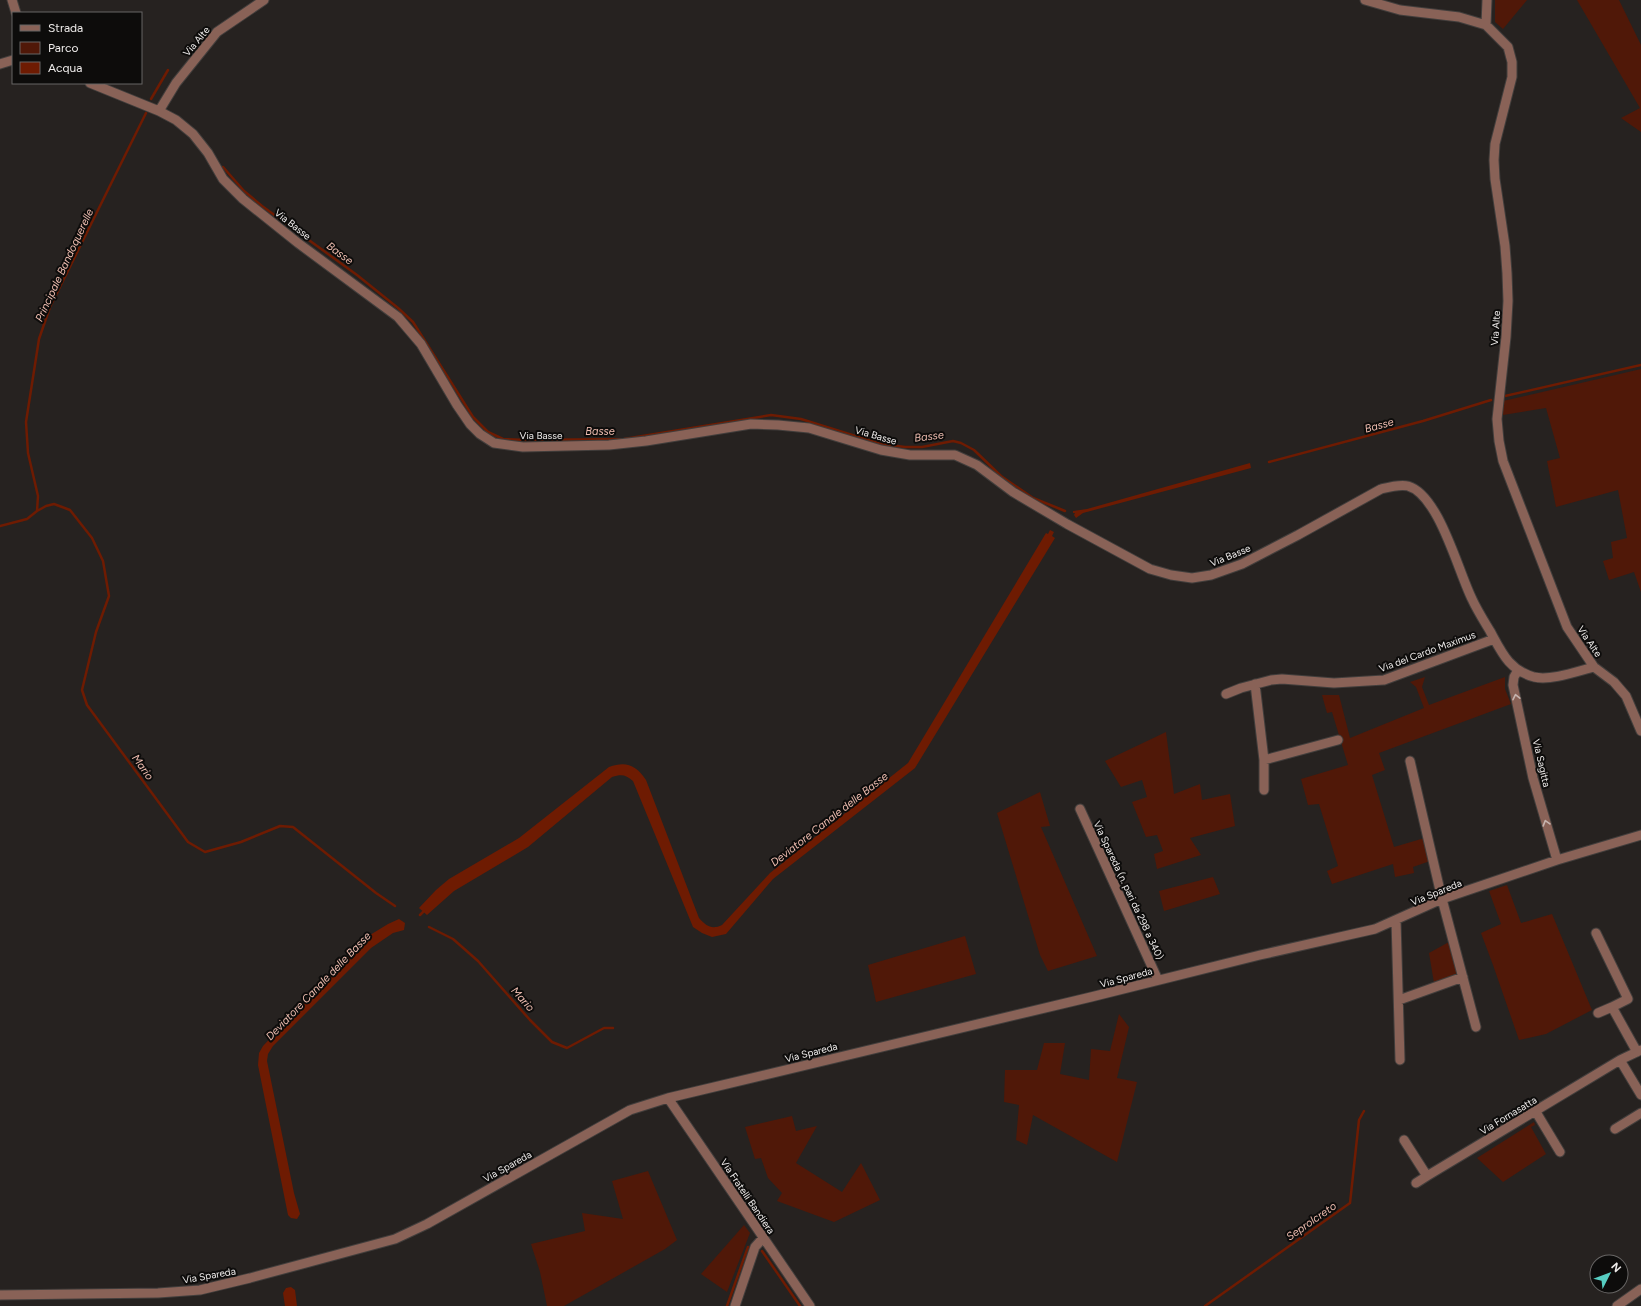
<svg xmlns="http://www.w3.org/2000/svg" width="1641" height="1306" viewBox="0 0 1641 1306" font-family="Figtree,sans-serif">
<rect width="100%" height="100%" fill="#262220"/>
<path fill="#501808" d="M1495,0H1527L1503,29L1495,22Z
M1577,0H1619L1641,45V132L1621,118L1640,108Z
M1641,369V592L1634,572L1609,580L1603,561L1613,558L1611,542L1627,538L1618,490L1556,507L1547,461L1560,458L1546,408L1503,415V401Z
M1425,677L1422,687L1429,705L1505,677V689L1511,704L1379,753L1385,770L1372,775L1394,847L1428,837L1430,861L1413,867L1414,873L1395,877L1393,864L1332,884L1327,871L1338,866L1319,804L1308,805L1301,779L1348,765L1332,712L1327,713L1322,695H1339L1350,738L1424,708L1416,687L1410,682Z
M1166,732L1174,794L1200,784L1202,800L1230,794L1235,826L1190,838L1201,855L1157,869L1154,854L1163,851L1157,835L1146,837L1132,802L1147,797L1142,780L1121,787L1105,761Z
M1040,792L1050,826L1041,827L1097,956L1048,971L1040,955L997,813Z
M1213,877L1220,894L1164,911L1159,891Z
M1507,885L1521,923L1552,914L1592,1010L1546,1034L1519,1040L1493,965L1481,933L1501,924L1489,891Z
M965,936L976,974L876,1002L868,965Z
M1449,942L1458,973L1434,983L1429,953Z
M1119,1014L1129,1027L1117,1078L1137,1082L1117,1162L1033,1115L1027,1145L1016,1140L1019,1105L1004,1102L1005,1070H1037L1044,1043H1065L1060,1074L1089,1080L1091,1049L1110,1051Z
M792,1116L796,1131L817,1126L796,1163L842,1192L861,1163L880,1200L834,1222L777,1201L782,1193L768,1178L761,1158L755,1159L745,1127Z
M1534,1122L1535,1125L1531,1127L1546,1154L1503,1182L1477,1158Z
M648,1171L677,1240L665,1249L564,1306H547L540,1272L531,1244L585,1231L582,1213L623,1219L612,1181Z
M744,1225L750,1233L727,1292L701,1274Z"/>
<path fill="#6e1b02" d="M1250,463L1251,468L1083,513L1076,518L1074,515L1075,513H1073V511L1087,509Z
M1050,530L1054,532L1052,536L1055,538L915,768L773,879L726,934L712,937L702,933L693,927L633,781C626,775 622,774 612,777L528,847L454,891L427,915L419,908L436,890L449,879L519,838L609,767C626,761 636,765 646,780L699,918C706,926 712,930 722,925L770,873L908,763L1046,533L1048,534Z
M399,919L405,923L404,930L393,933L371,948L273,1046L268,1054L267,1061L294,1193L300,1214L297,1219L291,1218L288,1215L258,1065L259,1053L263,1046L353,950L370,935L388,924Z
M291,1287L295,1290L297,1306H285L283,1293L286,1288Z"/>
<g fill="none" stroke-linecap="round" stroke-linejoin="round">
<path stroke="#6e1b02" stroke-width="2.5" d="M151,99L168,70
M223,167L244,191L262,206L357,275L398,308L413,322L473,417L488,432L503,439L526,440L624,439L771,415L801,419L881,444L905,447H922L953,441L961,443L974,450L1001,476L1033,498L1065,511
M1505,396L1641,365
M1269,462L1423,421L1491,400
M37,511L46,506L54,504L70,510L92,538L103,561L109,596L96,632L82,690L87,705L188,842L205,852L241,842L280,826L293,827L376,893L395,906
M0,526L27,519L37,511L38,496L28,453L26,422L39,339L50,307L146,113
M420,915L424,911
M429,927L453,939L478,961L530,1020L552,1042L567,1048L604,1028H613
M762,1251L800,1306
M727,1306L748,1247
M1205,1306L1350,1203L1359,1120L1364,1111"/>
<g stroke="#423e3c" stroke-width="11">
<path id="minor" d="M12,0L16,13
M1365,0L1400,10L1459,17L1486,25L1508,47L1512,62V77L1495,144L1494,160L1495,179L1505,246L1507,273L1508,301L1506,337L1497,419L1499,441L1503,461L1567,627L1594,667L1614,682L1626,696L1641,731
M1486,25L1487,0
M0,64L13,60
M90,83L159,111L176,120L193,134L208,153L223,179L243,199L298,243L398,317L421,344L457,405L470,424L480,434L494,443L523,447L609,445L646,441L751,424L778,425L809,428L881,450L910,455H955L977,465L1013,492L1067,524L1150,569L1171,575L1192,578L1211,575L1242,564L1298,535L1381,489C1389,487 1400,484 1408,486C1439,495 1458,571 1472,599C1477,610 1484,621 1490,631C1502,653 1509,670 1534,677C1551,681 1578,671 1594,667
M159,111L176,83L217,32L264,0
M1518,670L1514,677L1513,685L1533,778L1557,860
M1255,684L1264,760V790
M1226,694L1241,688L1271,680L1282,679L1334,683L1384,680L1494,639
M1264,760L1338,740
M1410,761L1442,899L1476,1027
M1080,809L1158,980
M1396,920L1400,1060
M1596,933L1628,999L1612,1007L1637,1052
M1399,1000L1463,977
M1598,1013L1612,1007
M1620,1060L1641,1095
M668,1098L810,1306
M1536,1112L1560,1152
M1615,1129L1641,1113
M1404,1140L1427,1176L1620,1060L1641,1050
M1416,1183L1427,1176
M0,1295L158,1293L200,1290L250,1278L395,1239L427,1224L630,1110L668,1098L1091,997L1260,955L1375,929L1442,899L1557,860L1641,835
M735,1306L755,1247L763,1238
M1617,1306L1641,1289"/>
</g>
<use href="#minor" stroke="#896257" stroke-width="9"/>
</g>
<defs><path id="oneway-chevron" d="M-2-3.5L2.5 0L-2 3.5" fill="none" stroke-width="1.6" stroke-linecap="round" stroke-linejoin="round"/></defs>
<g stroke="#c6b4af">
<use href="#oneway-chevron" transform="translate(1516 697) rotate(-102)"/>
<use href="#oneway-chevron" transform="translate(1546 823) rotate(-106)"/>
</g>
<g text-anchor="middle" stroke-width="4" stroke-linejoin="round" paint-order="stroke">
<g font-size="10" fill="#eeebea" stroke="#0d0c0b">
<text transform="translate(196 41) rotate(-50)" y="4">Via Alte</text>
<text transform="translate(293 224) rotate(38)" y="4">Via Basse</text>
<text transform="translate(1495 328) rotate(-86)" y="4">Via Alte</text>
<text x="541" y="439">Via Basse</text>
<text transform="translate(876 435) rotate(16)" y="4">Via Basse</text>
<text transform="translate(1230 555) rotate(-22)" y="4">Via Basse</text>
<text transform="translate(1590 641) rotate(56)" y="4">Via Alte</text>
<text transform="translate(1427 651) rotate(-20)" y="4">Via del Cardo Maximus</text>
<text transform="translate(1542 763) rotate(77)" y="4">Via Sagitta</text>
<text transform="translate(1129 890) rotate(65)" y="4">Via Spareda (n. pari da 298 a 340)</text>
<text transform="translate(1436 892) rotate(-22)" y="4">Via Spareda</text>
<text transform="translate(1126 977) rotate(-15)" y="4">Via Spareda</text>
<text transform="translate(811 1052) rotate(-14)" y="4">Via Spareda</text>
<text transform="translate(1508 1115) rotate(-31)" y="4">Via Fornasatta</text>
<text transform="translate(507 1166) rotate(-29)" y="4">Via Spareda</text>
<text transform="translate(748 1196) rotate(56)" y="4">Via Fratelli Bandiera</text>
<text transform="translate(209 1275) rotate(-10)" y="4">Via Spareda</text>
</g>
<g font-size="11" font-style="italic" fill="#f0beb1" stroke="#0d0c0b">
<text transform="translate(340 253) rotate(36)" y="4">Basse</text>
<text transform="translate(64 265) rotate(-65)" y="4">Principale Bandoquerelle</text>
<text transform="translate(1379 425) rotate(-15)" y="4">Basse</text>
<text x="600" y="435">Basse</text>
<text transform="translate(929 436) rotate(-7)" y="4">Basse</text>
<text transform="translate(143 767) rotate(54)" y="4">Mario</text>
<text transform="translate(829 819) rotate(-38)" y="4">Deviatore Canale delle Basse</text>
<text transform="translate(318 986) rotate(-46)" y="4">Deviatore Canale delle Basse</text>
<text transform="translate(523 999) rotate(48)" y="4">Mario</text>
<text transform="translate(1311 1221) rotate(-35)" y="4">Seprolcreto</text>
</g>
</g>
<rect x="12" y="12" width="130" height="72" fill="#0d0c0b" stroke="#676564"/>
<rect x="20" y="25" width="20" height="6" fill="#896257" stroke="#676564"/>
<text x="48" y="32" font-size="12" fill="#eeebea">Strada</text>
<rect x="20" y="42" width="20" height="12" fill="#501808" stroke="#676564"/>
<text x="48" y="52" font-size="12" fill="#eeebea">Parco</text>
<rect x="20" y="62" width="20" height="12" fill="#6e1b02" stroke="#676564"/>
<text x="48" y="72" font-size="12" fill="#eeebea">Acqua</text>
<g transform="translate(1609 1274) rotate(48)"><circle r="19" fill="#0d0c0b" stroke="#676564"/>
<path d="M0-3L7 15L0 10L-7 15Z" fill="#57cec2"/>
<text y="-6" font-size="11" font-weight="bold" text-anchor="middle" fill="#eeebea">N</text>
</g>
</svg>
